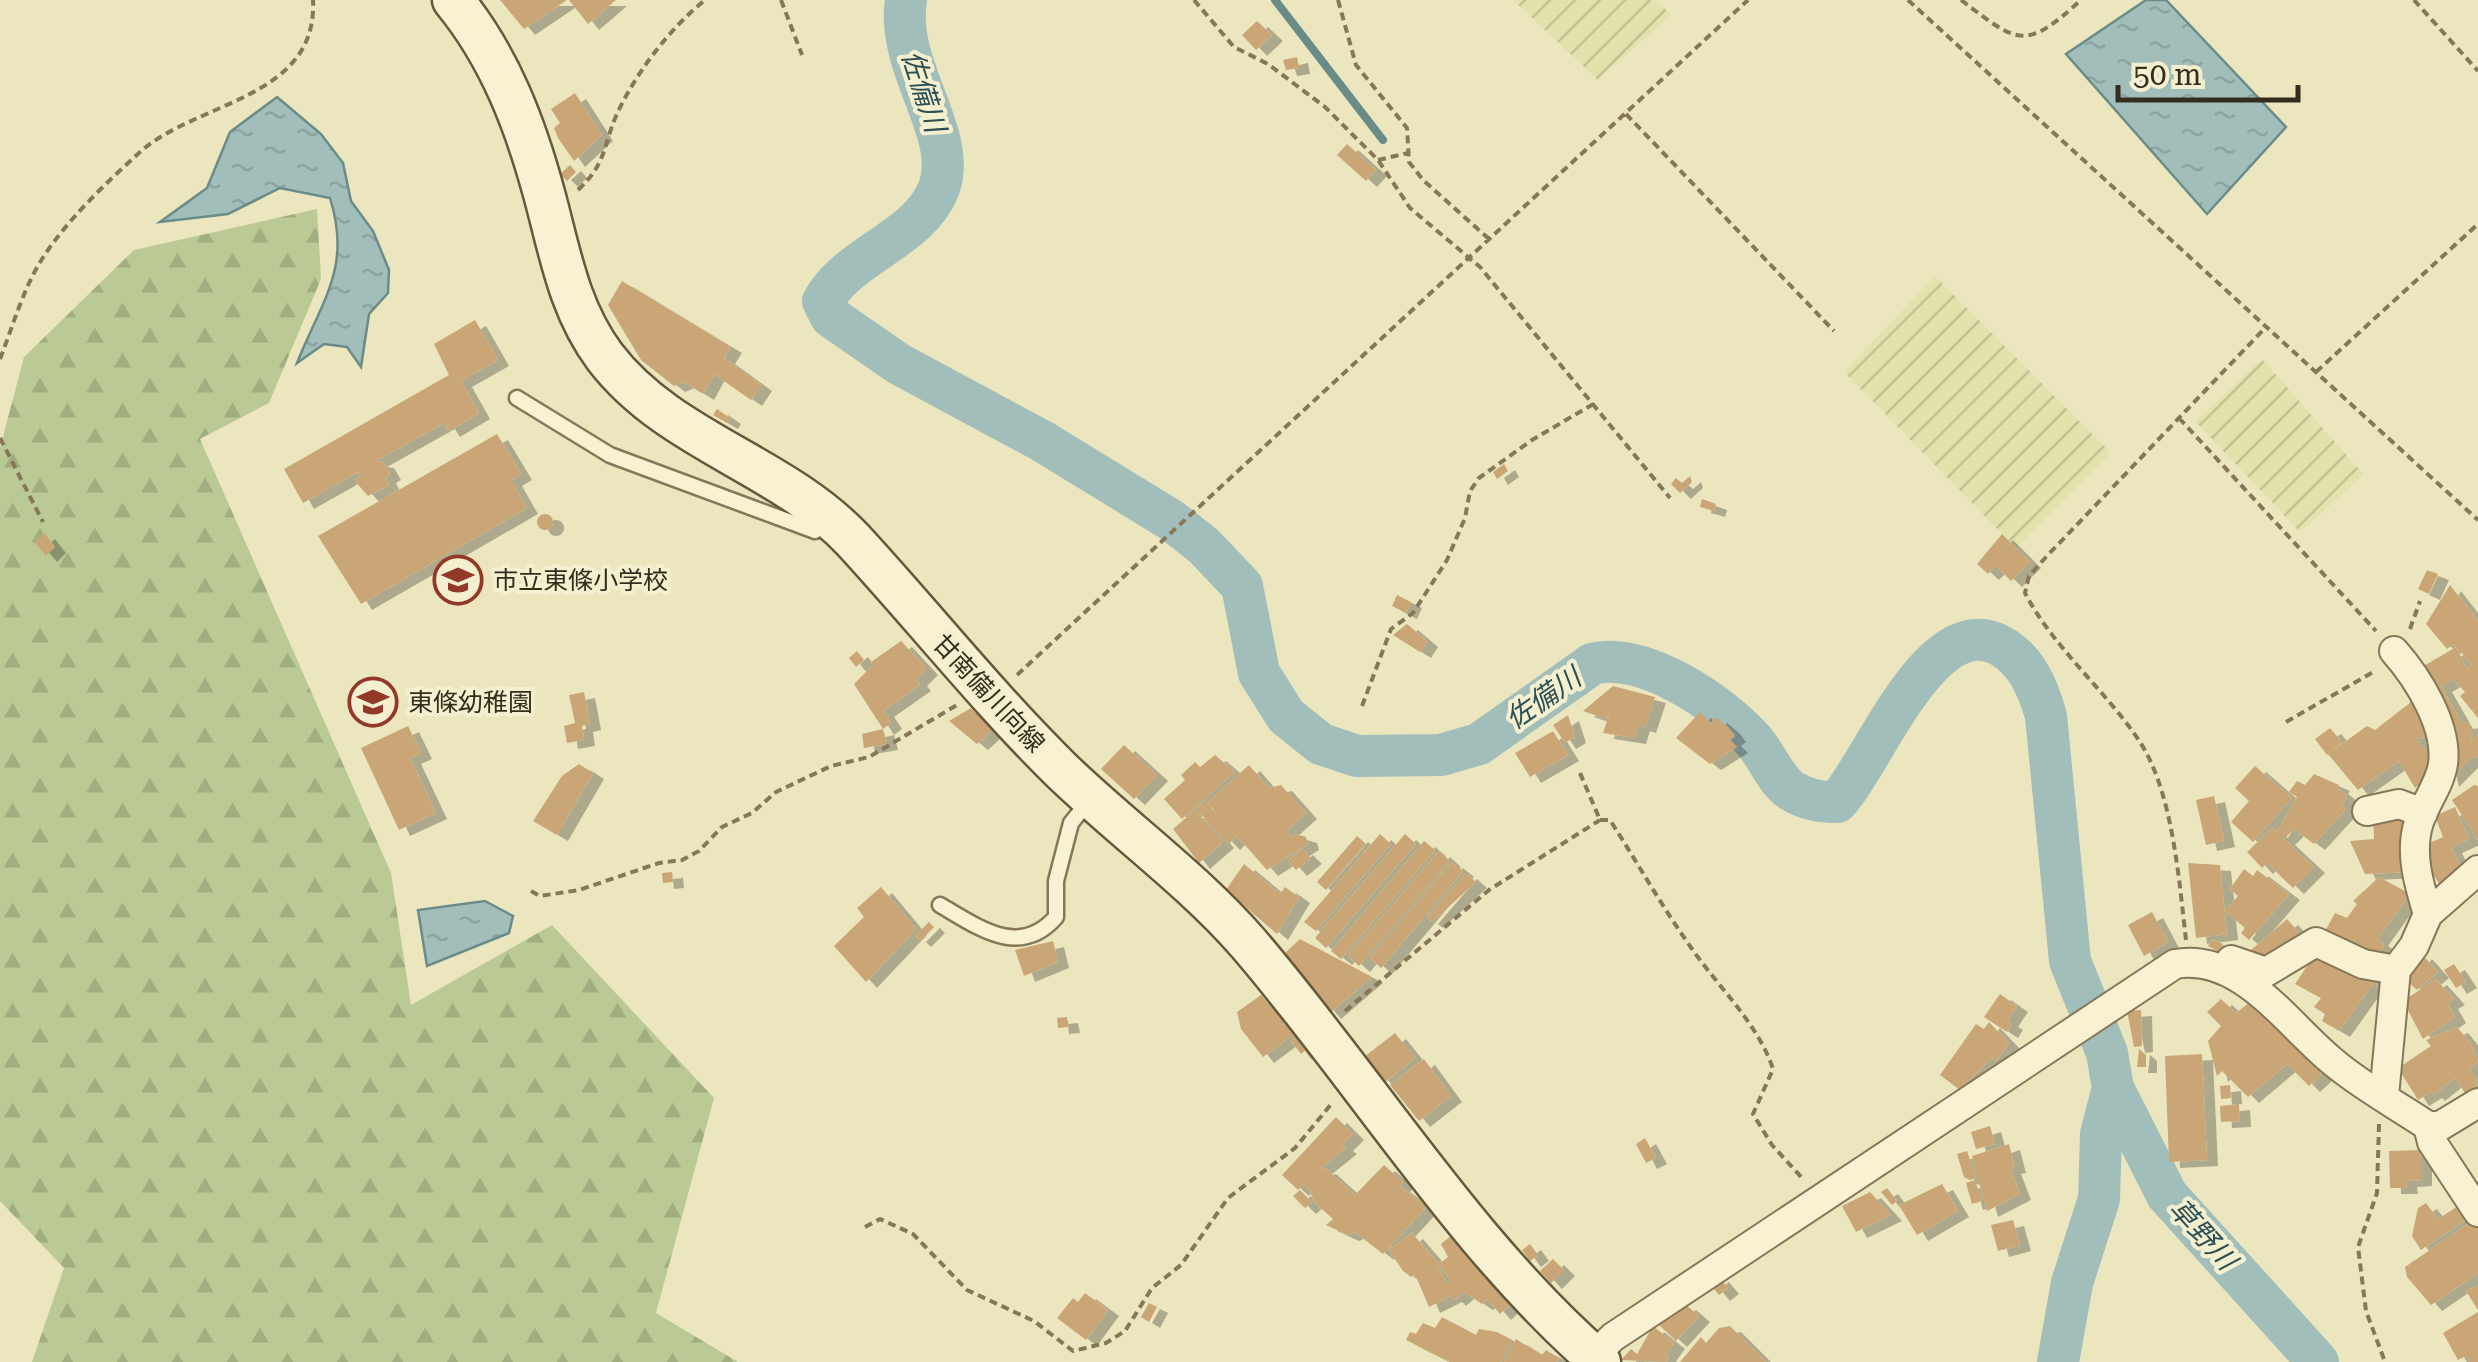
<svg xmlns="http://www.w3.org/2000/svg" width="2478" height="1362" viewBox="0 0 2478 1362" font-family="'Roboto Serif','Noto Sans JP',serif">
<defs>
<pattern id="farmland-furrows" width="10" height="10" patternUnits="userSpaceOnUse" patternTransform="scale(2.5)"><rect width="10" height="10" fill="#e2e2ad"/><path d="M-1 1l2-2M0 10L10 0M9 11l2-2" fill="none" stroke="#c2c294"/></pattern>
<pattern id="forest-firs" width="22" height="20" patternUnits="userSpaceOnUse" patternTransform="scale(2.5)"><rect width="22" height="20" fill="#bbca94"/><path d="M5 1l3.5 6h-7zM16 11l3.5 6h-7z" fill="#a1ae7f"/></pattern>
<pattern id="water-ripples" width="26" height="14" patternUnits="userSpaceOnUse" patternTransform="scale(2.5)"><rect width="26" height="14" fill="#a2bebb"/><path d="M2 4q2-2 4 0t4 0M15 11q2-2 4 0t4 0" fill="none" stroke="#8ca3a0"/></pattern>
<filter id="shadow"><feDropShadow dx="11" dy="6" stdDeviation="0" flood-color="#0004"/></filter>
</defs>
<rect width="100%" height="100%" fill="#ece6bf"/>
<path fill="url(#farmland-furrows)" d="M1513,0H1657L1671,15L1598,80Z
M1935,276L2111,453L2016,548L1844,372Z
M2262,359L2364,475L2300,532L2195,421Z"/>
<path fill="url(#forest-firs)" d="M317,209L321,279L269,403L200,439L391,873L411,1005L552,925L714,1098L656,1313L738,1362H32L64,1268L0,1201V448L24,357L134,250Z"/>
<path fill="url(#water-ripples)" stroke="#6a8c89" stroke-width="2.5" d="M2146,0H2166L2286,127L2207,214L2066,54Z
M277,97L321,134L343,163L351,201L373,231L389,270L388,293L369,314L361,367L347,347L324,344L297,363C322,300 352,268 330,198L280,188L228,214L160,222L207,188L230,132Z
M485,901L513,916L509,933L427,966L418,910Z"/>
<g fill="none" stroke-linecap="round" stroke-linejoin="round">
<path stroke="#6a8c89" stroke-width="8" d="M1275,0L1383,140"/>
<path stroke="#a2bebb" stroke-width="42" d="M906,0C895,68 959,134 939,188C919,240 850,253 823,301L831,317L899,364L1042,441L1171,520L1204,546L1242,586L1259,673L1286,716L1321,744L1357,756L1441,755L1479,744L1592,664C1642,650 1722,704 1754,741C1767,756 1776,781 1792,791C1807,800 1820,802 1837,802C1874,763 1931,607 2001,646C2027,661 2038,688 2046,716L2070,961L2107,1053L2113,1088L2101,1134L2099,1199L2072,1283L2058,1362
M2113,1088L2167,1195L2318,1362"/>
</g>
<path fill="#caa676" filter="url(#shadow)" d="M500,0H567L524,29Z
M569,0H616L588,24Z
M1257,21L1272,35L1256,50L1242,35Z
M1297,57L1299,68L1286,70L1283,60Z
M575,93L602,135L574,161L558,138L554,128L560,123L551,109Z
M1347,144L1376,170L1366,181L1337,155Z
M570,165L576,172L567,181L560,174Z
M622,281L731,347L724,358L761,385L751,400L714,374L703,394L684,382L674,386L641,360L608,305Z
M475,320L498,360L461,381L479,413L449,431L444,423L376,461L383,462L390,474L385,477L389,485L368,496L354,480L361,477L358,472L303,503L284,469L449,375L434,344Z
M717,409L730,418L727,423L713,415Z
M497,434L521,474L511,480L527,508L361,604L318,536Z
M1504,464L1508,471L1497,479L1493,472Z
M1690,476L1692,482L1680,493L1671,484L1676,478L1682,483Z
M1702,499L1716,504L1714,511L1700,507Z
M537 522a8 8 0 1 1 16 0a8 8 0 1 1-16 0Z
M44,533L55,547L46,556L34,542Z
M2002,534L2030,562L2011,581L1996,566L1988,574L1977,564Z
M2427,570L2438,574L2429,594L2418,589Z
M2450,585L2478,621V718L2460,696L2465,692L2453,679L2441,686L2462,723L2469,722L2472,741L2478,735V758L2473,756L2448,781L2422,667L2456,647L2467,668L2472,665L2454,644L2447,649L2426,624Z
M1397,595L1411,602L1406,613L1392,606Z
M1407,624L1427,641L1420,652L1393,635Z
M901,641L927,669L916,680L920,685L883,711L891,723L883,729L854,684L873,665L871,662Z
M857,651L864,660L856,667L849,658Z
M1613,686L1655,697L1645,727L1639,725L1635,738L1603,733L1610,711L1606,719L1583,711Z
M584,692L590,724L582,726L584,740L567,743L564,726L575,723L569,695Z
M2411,702L2431,731L2421,739L2414,736L2433,761L2427,766L2431,772L2427,778L2415,788L2399,761L2358,790L2328,754L2367,726L2375,730Z
M971,708L992,730L977,744L949,721Z
M1700,712L1711,723L1716,717L1728,727L1735,736L1730,740L1737,747L1710,764L1676,738Z
M1568,715L1575,737L1565,743L1553,725Z
M408,726L421,753L410,758L436,813L399,830L361,748Z
M2330,728L2342,742L2327,755L2315,739Z
M883,729L887,744L864,748L862,734Z
M1553,731L1568,755L1530,777L1515,753Z
M1124,745L1157,775L1134,799L1101,769Z
M1215,755L1235,772L1182,819L1164,799L1185,780L1181,775L1195,762L1200,767Z
M579,764L593,773L557,835L533,821L562,776Z
M1249,765L1269,788L1281,785L1306,813L1286,831L1291,837L1296,834L1306,837L1308,844L1267,870L1237,836L1229,844L1196,809L1205,801L1217,814L1208,802Z
M2255,766L2292,798L2253,842L2231,822L2249,801L2235,788Z
M2314,774L2339,785L2337,788L2347,796L2341,806L2346,809L2314,844L2294,829L2284,839L2314,867L2293,888L2267,863L2262,868L2247,852L2272,828L2277,832L2297,797L2289,792L2297,781L2305,785Z
M2474,785L2478,786V840L2452,800Z
M2214,796L2224,841L2206,845L2196,800Z
M2455,807L2469,839L2451,847L2464,875L2441,886L2432,873L2425,845L2443,837L2435,816Z
M1195,810L1223,842L1199,863L1173,829Z
M2404,816L2406,872L2365,874L2350,841L2374,839L2373,817Z
M1380,834L1391,844L1316,931L1304,922Z
M1405,834L1416,844L1326,948L1315,938Z
M1357,836L1366,844L1326,890L1317,882Z
M1424,841L1435,850L1341,959L1331,951Z
M1302,849L1311,858L1296,870L1288,861Z
M1439,851L1450,861L1359,966L1348,956Z
M1452,862L1463,871L1381,968L1370,958Z
M2188,863L2220,865L2227,934L2196,938Z
M1244,864L1280,894L1285,887L1299,897L1277,934L1226,890Z
M2244,869L2253,876L2257,870L2289,894L2249,940L2241,933L2245,928L2225,911L2238,896L2230,889Z
M672,872L673,882L663,883L662,873Z
M1466,873L1476,882L1432,922L1427,918Z
M2379,877L2410,894L2377,940L2384,945L2377,955L2324,933L2335,913L2347,918L2357,904L2353,901Z
M881,887L916,929L866,982L834,946L864,917L857,908Z
M2152,912L2168,942L2144,956L2128,925Z
M2287,919L2306,940L2265,962L2251,950Z
M929,922L934,927L920,941L915,936Z
M1300,939L1372,977L1330,1013L1286,960L1284,954Z
M2212,939L2223,944L2219,952L2208,946Z
M1053,941L1058,962L1024,976L1015,950Z
M2319,948L2373,967L2387,987H2377L2376,979L2339,1031L2322,1021L2325,1014L2314,1007L2321,998L2295,984Z
M2421,953L2438,972L2417,990L2403,977Z
M2454,964L2466,982L2456,988L2444,970Z
M2436,979L2454,999L2447,1003L2455,1017L2423,1039L2403,1001Z
M2000,994L2017,1006L2007,1021L2012,1024L2007,1032L1984,1017Z
M1261,995L1281,1018V1025L1285,1023L1294,1034L1263,1057L1241,1029L1237,1012Z
M2221,999L2236,1013L2250,1002L2322,1074L2309,1086L2287,1064L2248,1097L2222,1071L2217,1076L2208,1041L2221,1026L2207,1012Z
M2141,1010L2142,1046L2134,1047L2127,1011Z
M1067,1017L1069,1027L1058,1028L1057,1018Z
M1989,1022L2009,1043L1996,1061L1991,1058L1960,1090L1940,1075L1976,1024L1984,1029Z
M2457,1027L2471,1044L2478,1062L2469,1068L2478,1084L2465,1093L2455,1078L2434,1095L2431,1092L2418,1100L2398,1068L2431,1046L2426,1040Z
M1395,1033L1415,1058L1384,1083L1364,1057Z
M1297,1036L1307,1049L1301,1054L1291,1041Z
M2139,1049L2146,1055V1067H2137Z
M2202,1054L2207,1160L2169,1162L2165,1056Z
M1424,1059L1451,1096L1419,1121L1390,1085Z
M2230,1085L2231,1098L2221,1099L2220,1086Z
M2239,1104L2240,1121L2221,1122L2220,1106Z
M1336,1117L1353,1134L1342,1145L1346,1148L1320,1169L1325,1168L1355,1195L1384,1165L1403,1182L1399,1186L1427,1206L1383,1254L1355,1232L1348,1235L1326,1225L1333,1219L1315,1203L1309,1189L1304,1184L1298,1190L1282,1175Z
M1990,1126L1995,1144L1976,1149L1971,1132Z
M1645,1138L1656,1158L1646,1163L1636,1144Z
M2009,1144L2015,1167L2010,1168L2020,1194L1987,1211L1972,1156Z
M2421,1150V1180L2406,1181L2407,1188H2390L2389,1151Z
M1967,1151L1976,1178L1970,1180L1964,1177L1957,1154Z
M1975,1180L1982,1201L1972,1204L1966,1183Z
M1942,1184L1958,1211L1917,1235L1899,1205Z
M1887,1188L1897,1201L1892,1205L1881,1192Z
M1300,1190L1312,1202L1305,1208L1293,1196Z
M1870,1192L1891,1215L1856,1232L1842,1206Z
M2426,1203L2438,1219L2458,1206L2467,1219L2421,1250L2412,1236L2418,1208Z
M2013,1220L2020,1245L1998,1251L1991,1225Z
M2474,1220L2478,1226V1273L2431,1305L2407,1277L2405,1267Z
M1412,1233L1436,1261L1446,1284L1450,1280L1439,1264L1448,1257L1441,1244L1454,1233L1513,1302L1500,1314L1487,1299L1482,1304L1464,1292L1455,1300L1451,1296L1429,1307L1415,1274L1411,1277L1403,1271L1389,1250Z
M1530,1244L1538,1255L1530,1261L1522,1250Z
M1553,1259L1564,1270L1551,1283L1540,1271Z
M1718,1276L1728,1288L1719,1295L1709,1283Z
M2478,1285V1310L2466,1291Z
M1085,1293L1108,1310L1086,1340L1057,1318L1073,1298L1078,1302Z
M1149,1303L1157,1307L1149,1322L1141,1317Z
M1685,1304L1699,1316L1676,1341L1657,1323Z
M2478,1312V1362H2470L2466,1356L2458,1360L2443,1333Z
M1442,1317L1476,1335L1479,1329L1497,1332L1512,1340L1501,1362H1450L1406,1340L1410,1332L1416,1334L1423,1323L1435,1328Z
M1653,1326L1674,1343L1665,1355L1669,1358L1666,1362L1621,1360L1631,1349L1637,1354Z
M1730,1326L1766,1362H1680L1701,1337L1706,1343L1719,1328Z
M1516,1339L1542,1355L1546,1350L1559,1358L1557,1362H1504Z"/>
<g fill="none" stroke-linecap="round" stroke-linejoin="round">
<g stroke="#857758" stroke-width="19">
<path id="lane" d="M517,398L610,455L815,531L825,520
M940,905C978,927 1019,959 1056,917V881L1071,823L1088,802"/>
</g>
<g stroke="#857758" stroke-width="32">
<path id="street" d="M2394,651C2418,678 2448,726 2443,764C2440,784 2425,803 2419,822C2409,852 2419,885 2428,914
M2367,811L2399,804L2423,813
M2231,960L2266,972L2316,942L2363,964L2396,970
M2384,1096L2396,970L2414,946L2428,914L2478,870
M2428,1126L2432,1142L2478,1212
M1587,1362L1613,1337L2175,964C2240,952 2287,1024 2332,1061C2361,1086 2397,1105 2428,1126H2440L2478,1103"/>
</g>
<g stroke="#66583b" stroke-width="45">
<path id="secondary" d="M453,0C500,57 526,126 545,197C560,253 569,309 605,357C669,441 781,464 853,540C923,616 987,697 1061,770C1122,829 1192,879 1248,943C1364,1078 1466,1246 1600,1362"/>
</g>
<path stroke="#857758" stroke-width="4" stroke-dasharray="8 5" stroke-linecap="butt" d="M781,0L802,55
M1194,0L1234,47L1268,64L1325,107L1378,160L1410,208L1480,267L1670,498
M1338,0L1356,65L1407,128L1409,162L1423,180L1489,239
M1908,0L2478,520
M1961,0C2019,44 2025,51 2081,0
M2414,0L2478,71
M1626,114L1834,331
M1378,160L1408,153
M578,190C606,164 603,147 616,116C635,74 669,29 705,0
M0,359C13,326 23,289 42,259C66,221 106,183 140,152C197,101 318,99 313,0
M2316,372L2478,224
M2179,418L2376,631
M0,438L43,522
M2410,629L2420,601
M1017,675L1748,0
M1362,706L1391,629L1413,613L1447,560L1465,518L1470,491L1479,478L1532,440L1595,403
M2286,722L2375,671
M1580,773L1600,820
M1600,820H1610C1637,862 1661,905 1690,946C1717,986 1758,1023 1773,1069L1753,1114L1772,1145L1803,1179
M531,891L540,896L579,890L659,863L682,860L699,851L722,827L752,813L776,792L831,766L869,757L957,705
M2186,940C2179,881 2173,790 2138,739C2104,689 2053,647 2025,593L2029,576L2046,557L2266,327
M1345,1011L1489,890L1600,820
M2379,1124L2377,1193L2358,1247L2366,1311L2385,1362
M865,1227L880,1219L913,1234L967,1290L1034,1321L1073,1351L1106,1343L1125,1331L1152,1288L1181,1265L1228,1198L1295,1148L1333,1102"/>
<use href="#lane" stroke="#f8f2d2" stroke-width="14"/>
<use href="#street" stroke="#f8f2d2" stroke-width="28"/>
<use href="#secondary" stroke="#f8f2d2" stroke-width="40"/>
</g>
<defs>
<g id="school-ring" transform="scale(2.5)"><circle r="9.5" fill="#f4efcf" stroke="#92392a" stroke-width="1.5"/><path d="M0-5L7-2L0 1L-7-2ZM-4 1L0 2.5L4 1V4Q0 6-4 4Z" fill="#92392a"/></g>
</defs>
<g fill-rule="evenodd">
<use href="#school-ring" x="458" y="580"/>
<use href="#school-ring" x="373" y="702"/>
</g>
<g text-anchor="middle" stroke-width="8" stroke-linejoin="round" paint-order="stroke">
<g font-size="25" fill="#342c1c" stroke="#f4efcf" text-anchor="start">
<text x="493" y="589">市立東條小学校</text>
<text x="408" y="711">東條幼稚園</text>
</g>
<g font-size="25" fill="#342c1c" stroke="#f4efcf">
<text transform="translate(989 693) rotate(47)" y="9">甘南備川向線</text>
</g>
<g font-size="28" font-style="italic" fill="#2c5054" stroke="#f4efcf">
<text transform="translate(924 91) rotate(72)" y="10">佐備川</text>
<text transform="translate(1543 698) rotate(-35)" y="10">佐備川</text>
<text transform="translate(2203 1234) rotate(48)" y="10">草野川</text>
</g>
</g>
<path d="M2118 85v15h180v-15" fill="none" stroke="#342c1c" stroke-width="5"/>
<text x="2133" y="85" font-size="30" fill="#342c1c" stroke="#f4efcf" stroke-width="8" paint-order="stroke">50 m</text>
</svg>
